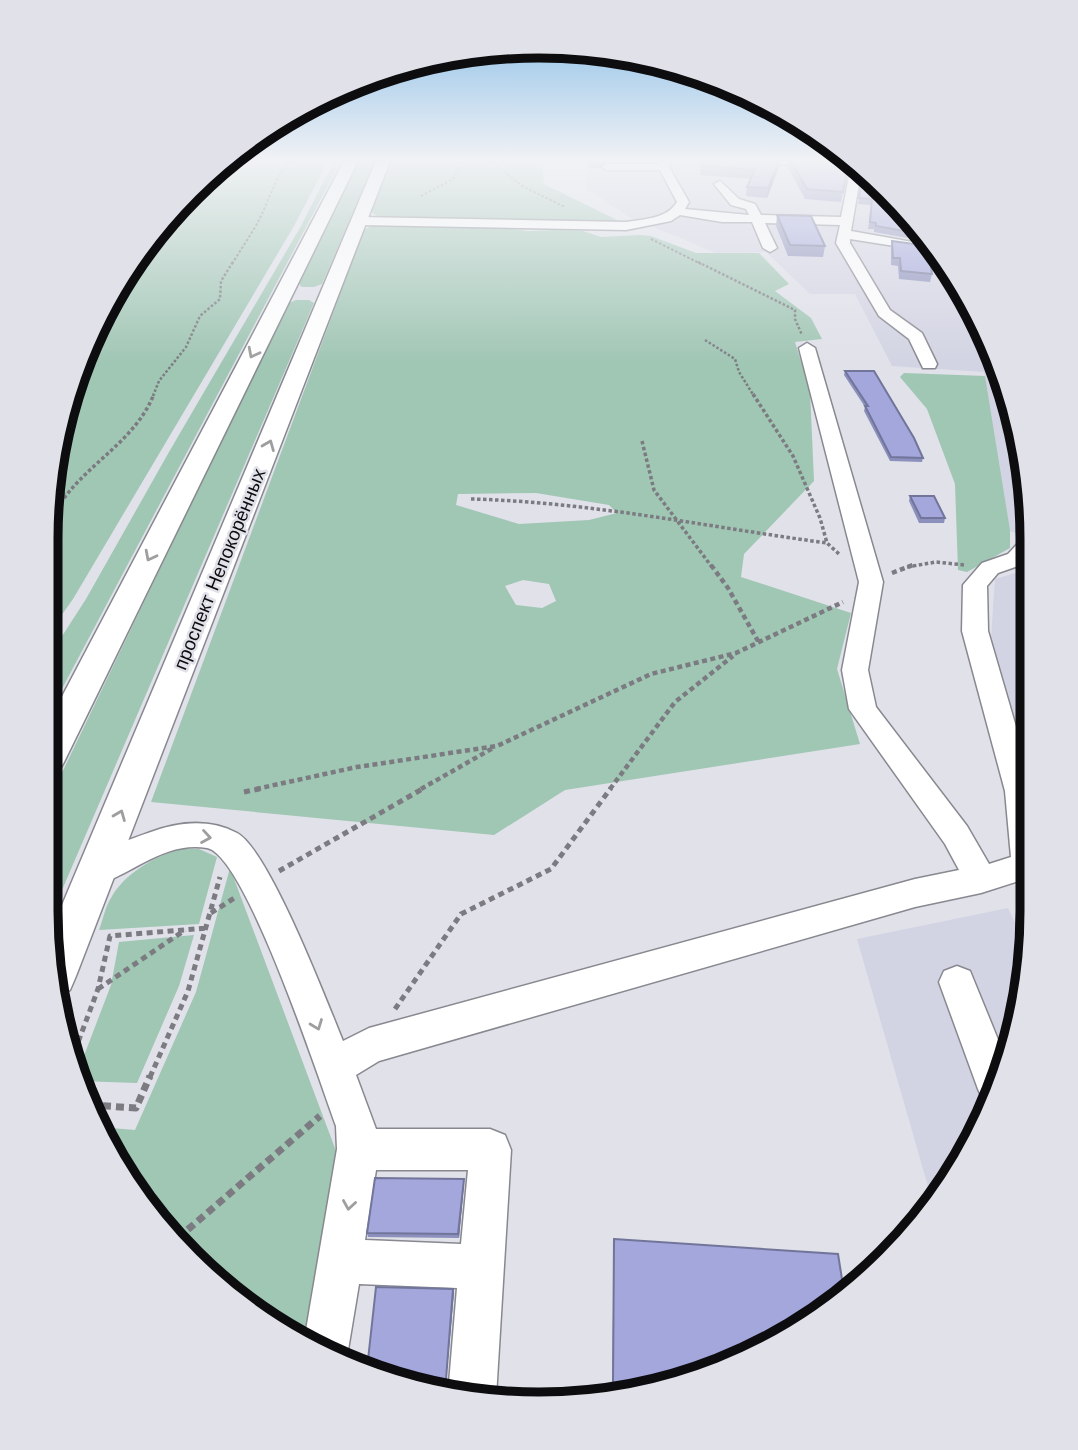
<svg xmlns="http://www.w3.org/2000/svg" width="1078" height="1450" viewBox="0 0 1078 1450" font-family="'Work Sans',sans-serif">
<rect width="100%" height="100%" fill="#e0e1e9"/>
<path fill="#d3d4e3" d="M586,161H855L865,168L931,239L995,351L1028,474L1029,537L1010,531L984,372L892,366L855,294H810L766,252L716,253L629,217L586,188Z
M1029,569L1030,774L1022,763L991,638L995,579Z
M1008,908L1030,953L1006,1069L967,1157L933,1204L857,939Z"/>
<path fill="#a0c6b4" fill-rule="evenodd" d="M226,161H328L294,226L73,599L46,637L47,507L62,412L128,265Z
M334,161H341L46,719V661L86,599L169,452L301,226Z
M357,161H375L322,284L314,287H302L298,283Z
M391,161H542L544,184L623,223L381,218L371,212Z
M386,224L421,227L493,226L528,231L556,230L583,231L601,237L640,235L651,236L696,253H759L789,284L775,291L811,318L822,339L795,342L810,391L814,481L744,554L741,577L851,613L837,669L860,744L565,790L494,835L151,802L364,230L371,226ZM536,493L609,505L617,513L589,520L519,524L456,505L458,494ZM523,580L549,584L556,601L542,608L516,605L505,586Z
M296,300H309L314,303L47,925L46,806L287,304Z
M904,373L985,376L1010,530V548L967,572L958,570L955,484L927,409L900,377Z
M179,849H199L217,857L199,924L99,930C103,920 105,907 111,898C124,874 154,857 179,849Z
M230,868L336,1151L339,1171L304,1343L213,1282L112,1158L99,1127L135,1130L196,992Z
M194,935L179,986L137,1083L80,1081L77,1074L111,985L119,942Z"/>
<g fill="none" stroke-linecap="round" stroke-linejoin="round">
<g stroke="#888990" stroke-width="3">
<path id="minor" d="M662,161H672L669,167L689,202L685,209L749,215L746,209L731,205L714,184L720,181L739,199L755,204L761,215L841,217L852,162L862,166L851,231L935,246L939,253L850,239V243L890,310L922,333L937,364L935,368H923L909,339L879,316L836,243L840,225L765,223L777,248L770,252L763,248L752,222H722L680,215L671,221L626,230L359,225L353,221L359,217L626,222C644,219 667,219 677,202L660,170H607L602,167L607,164H660Z
M773,161H817L832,165L827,168L778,164Z
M807,343L815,348L883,582L868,670L876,707L967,826L989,864L1011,857L1005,791L962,631L963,585L982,563L1008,554L1021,540L1029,538V559L1024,564L998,573L987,586L988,631L1030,775L1031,877L981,893L915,907L379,1061L356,1075L376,1129H490L505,1135L511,1150L496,1397L448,1395L457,1288L359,1284L346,1362L320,1353L304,1342L337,1149L336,1126C320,1083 246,855 207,848C165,841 134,873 97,885L85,881L81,872C91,852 128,840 148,833C177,822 209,818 237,833C269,850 327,1002 343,1041L369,1028L915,879L959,870L945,844L849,709L842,670L859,582L799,348ZM376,1170H468L461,1244L365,1240Z
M957,966L970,971L1008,1064L990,1105L984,1102L978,1089L939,982L944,971Z"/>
</g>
<g stroke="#888990" stroke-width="3">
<path id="major" d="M344,161H358L64,762L59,771L46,775V727Z
M376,161H390L76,976L70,990L57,995L49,936Z"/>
</g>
<path stroke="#7b7b81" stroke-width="2" stroke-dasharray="2.5 2" stroke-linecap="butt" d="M489,161L524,187L565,207
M421,196L453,179L458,170L471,161
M169,222L177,214
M651,239L701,264
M131,264L150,253L162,235L160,232
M232,264C241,249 251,235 259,220C268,203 277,171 291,161"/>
<path stroke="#7b7b81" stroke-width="2.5" stroke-dasharray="2.5 2" stroke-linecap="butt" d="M698,262L795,310V319L802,335
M129,265L134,262
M705,340L735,359L739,372L754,396
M153,396L159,381L186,347L200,316L220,299L221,281L233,262"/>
<path stroke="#7b7b81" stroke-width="3.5" stroke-dasharray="3.5 2.5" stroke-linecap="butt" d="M753,394L793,456L820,518L827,543L839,554
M642,441L654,490L712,567
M57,444L60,485L65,497
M471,499C591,502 708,527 827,543
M46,536C52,524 57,508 65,497C93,460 136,439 154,394
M907,567L936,562L965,565"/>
<path stroke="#7b7b81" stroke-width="4.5" stroke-dasharray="5 3.5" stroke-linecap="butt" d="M711,565L728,588L758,641
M892,573L913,565
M256,789L357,767L497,746L651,674L736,653L843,602
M421,789L493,748
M610,789L675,702L733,656"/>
<path stroke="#7b7b81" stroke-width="5" stroke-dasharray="6 4.5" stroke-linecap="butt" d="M244,792L264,788
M279,871L424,788
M211,913L236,897
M98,989L185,930
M395,1009L461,914L551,869L611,788
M71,1061L98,989L110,936L207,928
M150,1077L188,991L220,877"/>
<path stroke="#7b7b81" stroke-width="7" stroke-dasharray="8 5" stroke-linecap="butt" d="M90,1105L136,1108L150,1076
M178,1238L320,1116"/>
<use href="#minor" fill="#fff" fill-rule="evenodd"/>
<use href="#major" fill="#fff" fill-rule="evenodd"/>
</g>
<path fill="#8c90bd" d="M589,161H655H607L600,168L588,167Z
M700,161H780L779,167L767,198L746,196L747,187L751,179L700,175L701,166L703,163L700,162Z
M789,161H821L849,163L841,202L805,199L788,167Z
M864,168L926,234L924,241L874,232V229H868L871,205L858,204Z
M777,215L825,246L823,257L788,256L776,226Z
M892,241L932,274L930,282L899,279L898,266L891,265V248Z
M986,334L995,351L997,359L990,358Z
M845,371L923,458L922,462L890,461L864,411L865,407L844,375Z
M910,496L945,518L944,523H919L909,501Z
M464,1183L459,1238L368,1237L367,1233Z
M614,1239L698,1378L642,1389L612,1387Z
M453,1289L454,1292L446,1382L402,1381L367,1369Z"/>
<path fill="#72759a" d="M600,161H607L600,168Z
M779,161V167L767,198L768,188Z
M464,1179V1183L459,1238L458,1234Z
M453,1289L454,1292L446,1382V1379Z"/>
<path fill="#a3a7dc" stroke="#72759a" stroke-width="2" d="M704,161H779L768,188L747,187L755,170L701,166Z
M791,161H821L849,163L843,192L807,189Z
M864,168L926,234V235L876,226V223L870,222L872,199L859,198Z
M777,215L811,216L825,246L790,245Z
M892,241L928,246L932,274L901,271L900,258H893Z
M845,371H874L914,438L923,458L891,457L865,406H868Z
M910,496H934L945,518H921Z
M375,1178L464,1179L458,1234L367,1233Z
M614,1239L838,1254L845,1298L839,1303L698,1378L653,1387L613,1384Z
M376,1287L453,1289L446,1379L393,1378L367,1369Z"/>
<defs><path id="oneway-chevron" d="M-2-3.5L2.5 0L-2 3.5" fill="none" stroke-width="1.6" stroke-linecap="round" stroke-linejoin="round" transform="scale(1.75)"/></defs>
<g stroke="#9e9e9f">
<use href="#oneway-chevron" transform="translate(253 353) rotate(117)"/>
<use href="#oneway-chevron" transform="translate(269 445) rotate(-68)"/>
<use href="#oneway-chevron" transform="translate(150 556) rotate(117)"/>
<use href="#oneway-chevron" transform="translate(120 815) rotate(-68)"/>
<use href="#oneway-chevron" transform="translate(206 837) rotate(9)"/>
<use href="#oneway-chevron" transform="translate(317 1025) rotate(69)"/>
<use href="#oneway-chevron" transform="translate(349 1205) rotate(99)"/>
</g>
<linearGradient id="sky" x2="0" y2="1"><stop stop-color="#81bae6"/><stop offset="0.44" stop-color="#f1f2f5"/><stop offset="1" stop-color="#f1f2f5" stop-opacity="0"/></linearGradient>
<rect width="1078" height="364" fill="url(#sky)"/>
<g text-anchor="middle" stroke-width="5" stroke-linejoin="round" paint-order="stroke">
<g font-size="19" fill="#0d0d10" stroke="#e0e1e9">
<text transform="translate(219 569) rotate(-68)" y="7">проспект Непокорённых</text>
</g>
</g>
<path d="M0 0H1078V1450H0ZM539 58H539A481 481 0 0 1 1020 539V911A481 481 0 0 1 539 1392H539A481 481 0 0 1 58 911V539A481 481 0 0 1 539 58Z" fill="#e0e1e9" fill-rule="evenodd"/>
<path fill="none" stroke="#0d0d10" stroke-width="9" d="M539 58H539A481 481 0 0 1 1020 539V911A481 481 0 0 1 539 1392H539A481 481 0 0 1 58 911V539A481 481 0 0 1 539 58Z"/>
</svg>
